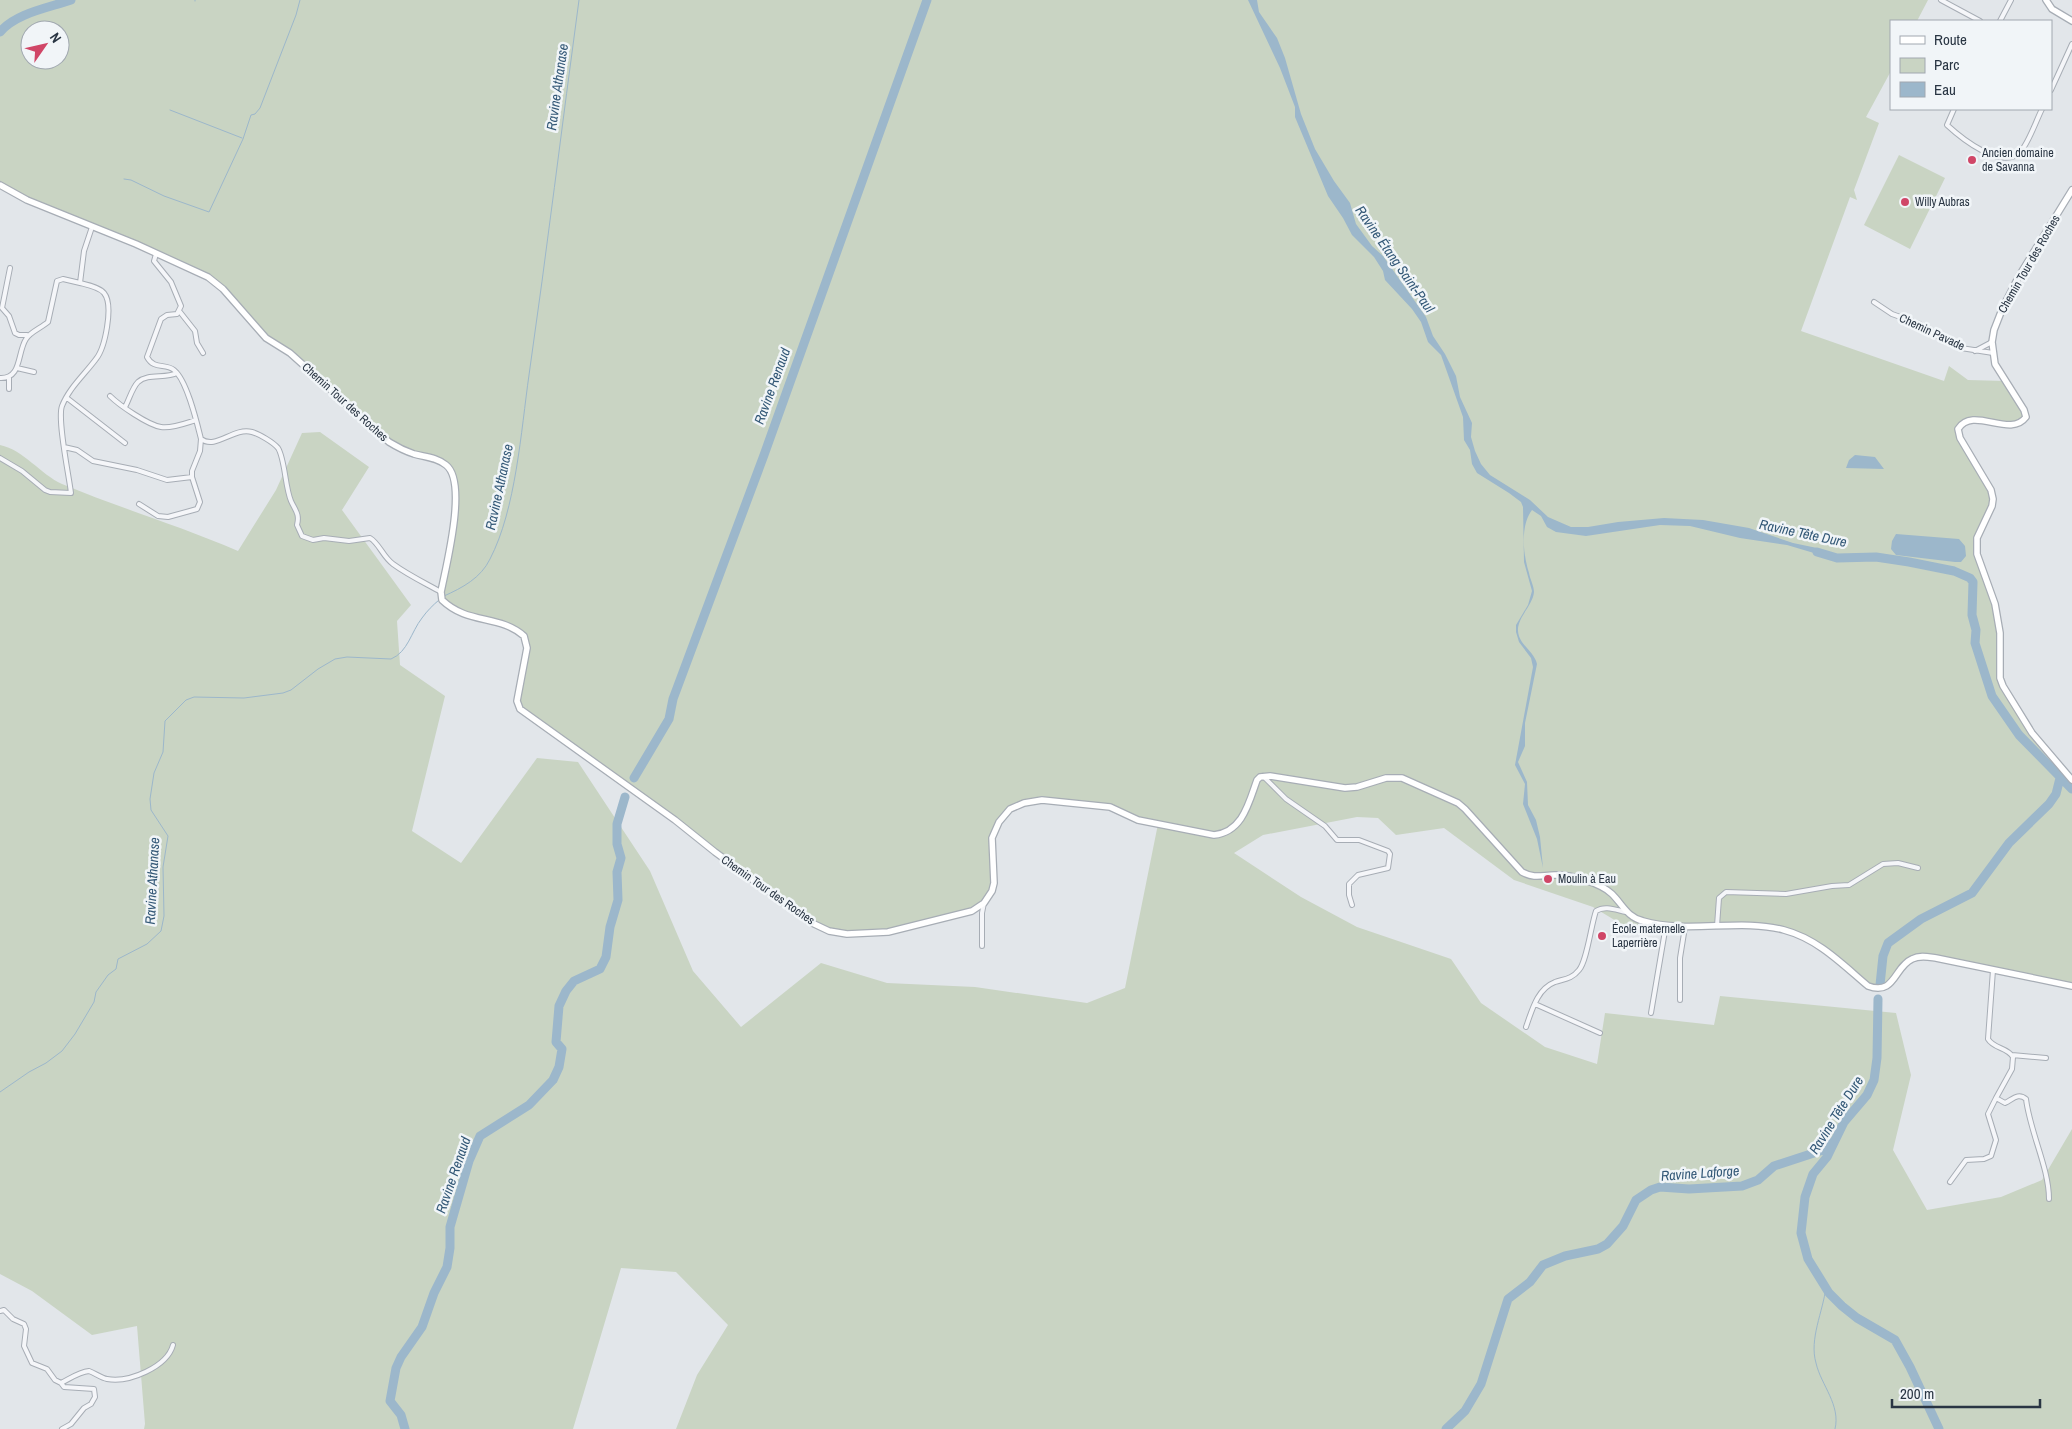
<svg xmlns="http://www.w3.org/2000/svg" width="2072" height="1429" viewBox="0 0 2072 1429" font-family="'Archivo Narrow',sans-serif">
<rect width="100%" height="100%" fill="#e2e6ea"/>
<path fill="#c9d4c3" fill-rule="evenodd" d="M0,0H1928L1917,21H1891V71L1866,117L1879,123L1854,190L1857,200L1850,197L1801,331L1944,381L1949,366L1968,380L2005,381L2024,410L2022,423C2001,422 1974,415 1958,429L1993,499L1977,538V554L1995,604L2000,633V678L2027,726L2072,780V986L1936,958H1914L1890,984L1876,989L1802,936L1762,926L1685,927L1640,920L1636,933L1593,907L1514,880L1444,828L1396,835L1378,818L1357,817L1263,835L1234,853L1301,897L1357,927L1451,959L1481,1003L1545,1047L1597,1064L1605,1013L1714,1025L1720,996L1896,1013L1911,1075L1893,1150L1927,1210L2001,1197L2042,1180L2072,1129V1429H676L697,1375L728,1325L676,1272L621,1268L573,1429H144L145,1424L137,1326L92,1335L32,1291L0,1274V445C24,450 40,474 62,484C120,508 180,526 238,551L276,490L302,433L320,432L369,467L342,510L411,605L397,621L400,665L445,696L412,831L461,863L537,758L578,762L650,871L693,971L741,1027L821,963L887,983L975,987L1087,1003L1125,988L1158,824L1138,820L1110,807L1042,800L1010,809L992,838L994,883L984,903L972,911L903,929L847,934L810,922L518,705L527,648L520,632L462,614L442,600L457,502L449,467L401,449L323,381L266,338L216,283L0,185ZM30,30H60V60H30Z
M1899,155L1945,178L1910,249L1864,225Z"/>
<path fill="#9cb7cb" d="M1248,0H1257L1259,12L1277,38L1285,58L1301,114L1315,149L1334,181L1350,203L1356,224L1372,246L1383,256L1426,317L1433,336L1445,354L1456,376L1460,397L1472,423L1471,437L1475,451L1481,464L1490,475L1530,500L1548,517L1571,527H1588L1618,522L1664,518L1703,520L1749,528L1793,543L1817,548L1827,555L1824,556L1787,545L1740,538L1690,526L1660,525L1586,536L1556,532L1547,527L1541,516L1532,510C1520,526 1523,554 1529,573C1530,579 1534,586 1534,592C1533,605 1517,618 1518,631C1519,645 1534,651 1537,664L1525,723V746L1518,762L1527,782L1528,805L1536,820L1540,837L1543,868L1537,839L1523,804L1525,784L1515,765L1533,667L1531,658L1519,642L1516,632V625L1528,605L1532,591L1524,562L1523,507L1521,502L1509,493L1477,473L1472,464L1470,450L1464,440L1463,417L1441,355L1428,342L1421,322L1412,309L1385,280L1383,271L1374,257L1352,235L1343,218L1328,196L1295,117V107L1280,68Z
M1855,455L1875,457L1884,469L1846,468L1849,460Z
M1896,534L1959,539L1965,546L1966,556L1961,562H1955L1896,555L1891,549L1892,541Z"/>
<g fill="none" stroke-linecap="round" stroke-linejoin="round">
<path stroke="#9cb7cb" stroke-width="1" d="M195,1V0
M170,110L242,138
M124,179L131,180L164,196L209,212L243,139L251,115L255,114L260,108L296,15L300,0
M444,596C462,588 481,578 490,559C516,509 521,431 529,375C547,250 562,125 579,0
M0,1092L29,1072L46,1063L62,1051L75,1034L94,1002L96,992L108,975L116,969L118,959L147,944L161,931L164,916L163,867L168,836L151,810L150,799L154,773L163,752L165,721L186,700L194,697L244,698L283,693L291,690L318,669L335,659L347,657L391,659C408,652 411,632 422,618C427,611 433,605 439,600
M1826,1287C1823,1312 1809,1339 1816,1363C1821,1385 1841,1405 1835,1429"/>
<path stroke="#9cb7cb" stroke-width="9" d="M0,32C16,13 48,8 71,0
M1817,552L1837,558L1876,557L1909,562L1954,571L1970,578L1973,582L1972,615L1976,630L1975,643L1992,696L2019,735L2072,789
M634,778L669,719L673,699L764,455L927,0
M1880,985L1883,956L1888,943L1921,919L1972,893L2009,843L2049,804L2056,794L2060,778
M1878,999L1877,1058L1874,1080L1867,1095L1844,1122L1827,1157L1813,1174L1805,1197L1801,1233L1808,1259L1829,1293L1842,1306L1857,1318L1895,1340L1910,1367L1939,1429
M405,1429L401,1415L390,1401L396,1368L401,1357L422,1327L434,1293L447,1267L450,1248V1227L469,1161L480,1136L529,1105L553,1080L559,1067L562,1049L556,1042L559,1006L566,991L574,981L600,969L606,957L610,927L618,900L617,872L621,858L617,844V824L625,797
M1446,1429L1465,1411L1481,1384L1508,1299L1530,1282L1543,1265L1565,1256L1598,1249L1607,1244L1623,1226L1636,1200L1651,1190L1660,1187L1689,1189L1742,1186L1758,1180L1774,1166L1823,1150L1834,1141"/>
<g stroke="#a7adb5" stroke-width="6">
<path id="street" d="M1941,0L1980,21
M2000,21L2011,0
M2051,90L2072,44
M1954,109L1947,125C1961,138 2003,172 2021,151C2029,142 2036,121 2042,109
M156,254L154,261L171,282L181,306L177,314L167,315L161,319L147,357C154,370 165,363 174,370C187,380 197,423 201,439C216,450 233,427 252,432C259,434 273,442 278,448C285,459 285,487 291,501C295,510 300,514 297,525L302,536L313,540L324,538L349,541L370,538C379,543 383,557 393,564C408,575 425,583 441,592
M10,268L2,308L9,316L15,333L19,335H27
M1874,302L1892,314L1920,324L1927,331L1961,348L1993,353
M180,312L195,331L197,343L203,353
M1975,351L1992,342
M17,368L34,372
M0,378C22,379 17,353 26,339C30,332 41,328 48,322L57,281L63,279L80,283
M9,378V389
M110,396C119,405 148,425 161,427C171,429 186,423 196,420
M67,398L125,443
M125,407C129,400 132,388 138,382C148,373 165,379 177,373
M64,447L77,450L93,461L137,470L167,480L192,477
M0,458L22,471L45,490L50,492L71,493C69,476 57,419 62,406C69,388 85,374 96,359C105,348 114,305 104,293C99,287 88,285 80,283L84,251L92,227
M139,504L158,516L168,517L197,509L200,502L192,477V471L200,451L201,439
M1263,776L1286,799L1325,826L1337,840H1359L1388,851L1390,854L1388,868L1358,875L1349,884V895L1352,905
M1717,926L1719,898L1726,892L1786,894L1832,886L1849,885L1883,864L1898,863L1918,868
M982,946V913L984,903
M1993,970L1988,1039C1994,1049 2007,1047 2013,1057L2012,1069L1996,1098L2005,1103C2012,1100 2018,1092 2026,1099C2030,1132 2049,1168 2049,1199
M1680,1000V958L1685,927
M1535,1004L1600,1033
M1651,1013L1666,925
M1526,1027C1532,1010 1537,989 1555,982C1564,979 1572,979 1579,970C1587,961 1591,925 1596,911C1605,905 1616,910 1626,912
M2012,1055L2046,1058
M1950,1182L1966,1160L1984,1159L1991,1156L1996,1140L1988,1114L1996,1098
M0,1311L4,1310L13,1319L24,1324L26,1329L24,1346L32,1363L47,1369L55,1380L61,1383
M62,1429L71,1424L84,1408L91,1404L95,1397L94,1389L64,1387L61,1383C71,1378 79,1372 89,1371C95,1373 101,1378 107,1379C129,1383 167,1367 173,1345"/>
</g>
<g stroke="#a7adb5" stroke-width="8">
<path id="secondary" d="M2046,0L2052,9L2072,21
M0,185L27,200L136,244L208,277L223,289L266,338L290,353L389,442C397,447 405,451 414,454C425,457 436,457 446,465C468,482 446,566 441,592L442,600C468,625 499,614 524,636L527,648L517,701L520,709L675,820L715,852L810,922L829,931L847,934L888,932L972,911L984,903L992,891L994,883L992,838L999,822L1010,809L1024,803L1042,800L1110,807L1138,820L1214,835C1243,832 1249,802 1257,780L1260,777L1270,776L1345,788L1357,787L1386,778H1402L1458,803L1465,809L1522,872C1535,879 1542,875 1555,875C1565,875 1576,877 1585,880C1594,883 1605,887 1612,894C1623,905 1627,917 1643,921C1689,934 1740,918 1784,930C1818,939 1842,964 1868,986C1895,996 1894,967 1912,959C1920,955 1928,957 1936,958L2072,986
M2072,190L2019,276L2003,307L1994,330L1992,342L1995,364L2024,410L2026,417C2010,439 1973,405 1958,429L1960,438L1991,490L1993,499L1992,506L1977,538V554L1995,604L2000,633V678L2003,686L2032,733L2072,780"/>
</g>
<use href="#street" stroke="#f5f6f9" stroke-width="4"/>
<use href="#secondary" stroke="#fff" stroke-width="5.5"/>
</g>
<g fill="#d04667" stroke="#f1f5f8" stroke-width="2">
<circle cx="1972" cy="160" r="5"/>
<circle cx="1905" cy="202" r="5"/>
<circle cx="1548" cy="879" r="5"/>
<circle cx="1602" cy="936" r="5"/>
</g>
<g text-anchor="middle" stroke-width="5" stroke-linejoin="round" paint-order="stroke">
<g font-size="12" fill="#293543" stroke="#f1f5f8" text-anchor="start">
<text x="1982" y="157">Ancien domaine<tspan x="1982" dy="14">de Savanna</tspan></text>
<text x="1915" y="206">Willy Aubras</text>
<text x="1558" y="883">Moulin à Eau</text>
<text x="1612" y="933">École maternelle<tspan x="1612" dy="14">Laperrière</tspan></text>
</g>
<g font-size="12" fill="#293543" stroke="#f1f5f8">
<text transform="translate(2029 264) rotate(-60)" y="4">Chemin Tour des Roches</text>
<text transform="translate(1932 332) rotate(25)" y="4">Chemin Pavade</text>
<text transform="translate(345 402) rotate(42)" y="4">Chemin Tour des Roches</text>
<text transform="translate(768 890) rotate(35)" y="4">Chemin Tour des Roches</text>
</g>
<g font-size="14" font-style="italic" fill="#335877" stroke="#f1f5f8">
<text transform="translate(557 87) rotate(-82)" y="5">Ravine Athanase</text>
<text transform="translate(1395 259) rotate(55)" y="5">Ravine Étang Saint-Paul</text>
<text transform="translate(772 386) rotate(-70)" y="5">Ravine Renaud</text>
<text transform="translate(499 487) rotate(-78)" y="5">Ravine Athanase</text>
<text transform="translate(1803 533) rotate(12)" y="5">Ravine Tête Dure</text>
<text transform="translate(152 881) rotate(-87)" y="5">Ravine Athanase</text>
<text transform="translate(1836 1115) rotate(-58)" y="5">Ravine Tête Dure</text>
<text transform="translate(1700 1173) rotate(-4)" y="5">Ravine Laforge</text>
<text transform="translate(453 1175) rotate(-71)" y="5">Ravine Renaud</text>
</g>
</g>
<rect x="1890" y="20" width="162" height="90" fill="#f1f5f8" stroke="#a1a8b0"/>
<rect x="1900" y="36" width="25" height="8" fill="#ffffff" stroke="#a1a8b0"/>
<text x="1934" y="45" font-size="15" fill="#293543">Route</text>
<rect x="1900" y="58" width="25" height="15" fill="#c9d4c3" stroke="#a1a8b0"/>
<text x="1934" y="70" font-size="15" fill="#293543">Parc</text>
<rect x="1900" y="82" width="25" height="15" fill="#9cb7cb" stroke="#a1a8b0"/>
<text x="1934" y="95" font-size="15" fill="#293543">Eau</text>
<g transform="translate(45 45) rotate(56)"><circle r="24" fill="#f1f5f8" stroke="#a1a8b0"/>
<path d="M0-4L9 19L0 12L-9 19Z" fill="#d04667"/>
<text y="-8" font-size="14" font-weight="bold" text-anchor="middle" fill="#293543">N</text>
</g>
<path d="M1892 1399v8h148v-8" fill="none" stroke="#293543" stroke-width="2.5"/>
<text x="1900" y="1399" font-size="15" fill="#293543" stroke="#f1f5f8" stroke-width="4" paint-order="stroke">200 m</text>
</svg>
